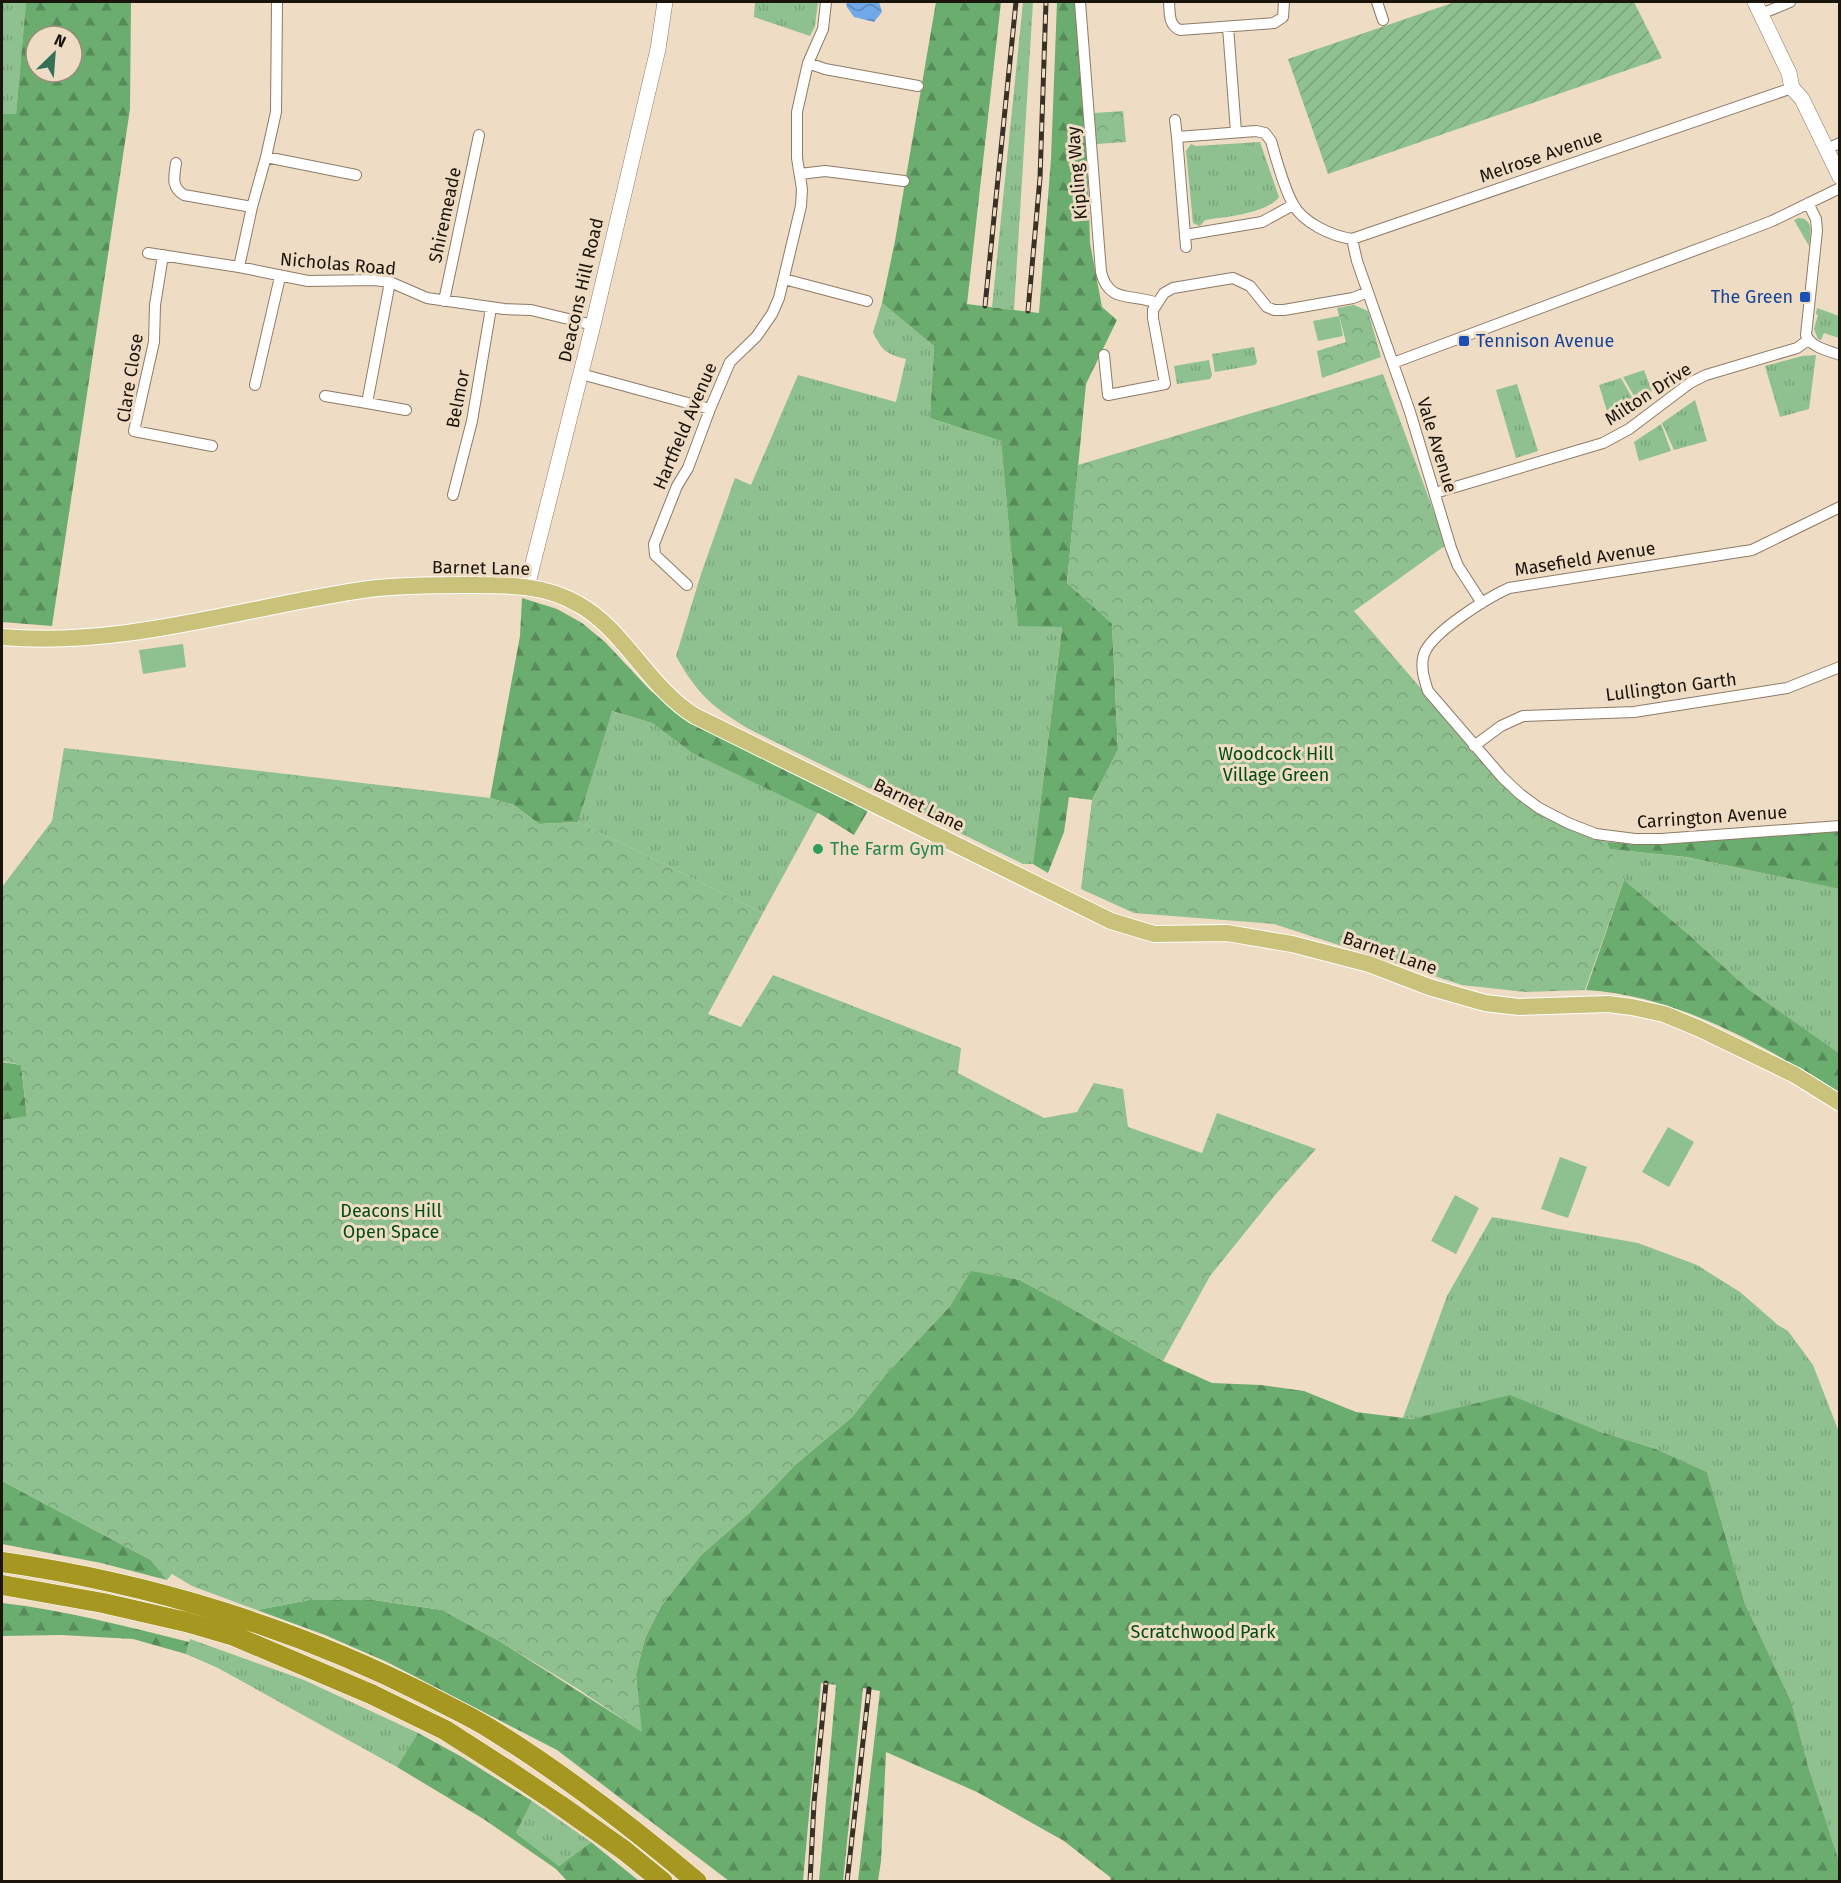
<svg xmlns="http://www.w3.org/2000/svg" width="1841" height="1883" viewBox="0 0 1841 1883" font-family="'Fira Sans',sans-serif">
<defs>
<pattern id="grass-tufts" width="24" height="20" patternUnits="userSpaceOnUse" patternTransform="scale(1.5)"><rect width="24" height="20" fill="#8ec090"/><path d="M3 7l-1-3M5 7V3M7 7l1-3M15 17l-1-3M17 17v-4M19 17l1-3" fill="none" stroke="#7aa47b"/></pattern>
<pattern id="forest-firs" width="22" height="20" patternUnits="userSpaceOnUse" patternTransform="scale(1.5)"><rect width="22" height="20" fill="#6bac6f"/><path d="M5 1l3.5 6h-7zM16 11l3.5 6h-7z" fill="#578b59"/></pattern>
<pattern id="park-crowns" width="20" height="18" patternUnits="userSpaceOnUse" patternTransform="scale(1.5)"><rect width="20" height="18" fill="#8ec090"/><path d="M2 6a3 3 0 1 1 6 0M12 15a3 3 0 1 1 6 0" fill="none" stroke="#7aa47b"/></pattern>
<pattern id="garden-furrows" width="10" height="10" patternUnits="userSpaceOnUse" patternTransform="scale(1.5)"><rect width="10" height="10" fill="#8ec090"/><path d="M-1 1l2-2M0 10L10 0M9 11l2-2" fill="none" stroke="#7aa47b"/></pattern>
<pattern id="water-waves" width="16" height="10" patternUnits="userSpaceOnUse" patternTransform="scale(1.5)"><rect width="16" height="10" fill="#71a8e8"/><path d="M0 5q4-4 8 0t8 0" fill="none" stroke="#5c88ba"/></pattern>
</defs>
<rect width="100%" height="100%" fill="#efdcc5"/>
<path fill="url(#grass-tufts)" d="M2,2H42H26L16,114H2Z
M755,2H818L815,26L810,36L754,17Z
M1023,2H1033L1014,310L992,307Z
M1260,142L1279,197C1266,214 1225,217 1205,220L1200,226L1193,223L1186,151L1191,144L1196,146Z
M1799,218C1815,220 1810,234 1809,246L1794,220Z
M882,303L934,346L930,418L1001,441L1018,625L1062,626L1033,864H1023L749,729C712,707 697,694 676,656L701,574L735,478L751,485L798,375L896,402L906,359C886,354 882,351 873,332Z
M1817,308L1839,316V338L1824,333L1821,340L1818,339L1814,329L1818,315L1816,314Z
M1254,347L1257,362L1255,365L1215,372L1212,354Z
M1816,355L1809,409L1780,417L1765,366L1802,356Z
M1209,360L1212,375L1210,379L1177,384L1174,366Z
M1644,370L1652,391L1637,401L1623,377Z
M1682,376L1683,378L1657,396L1652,385Z
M1621,378L1635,403L1610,421L1599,385Z
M1517,384L1538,451L1516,458L1496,390Z
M1695,400L1707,441L1674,450L1662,423Z
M1661,424L1671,451L1639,461L1634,442Z
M611,711L652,723L692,753L818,812L763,913L578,822Z
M1609,849L1685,857L1839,889V1053L1748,989L1688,934L1624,880Z
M1492,1217L1638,1243L1697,1265L1740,1292L1778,1325L1788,1331L1813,1365L1839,1432V1861L1808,1766L1791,1701L1745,1604L1707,1472L1656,1449L1598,1431L1403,1418L1447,1296Z
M190,1639L304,1680L418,1733L397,1767L218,1668L186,1654Z
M532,1801L591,1842L559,1866L516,1833Z"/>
<path fill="url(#forest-firs)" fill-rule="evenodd" d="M26,2H131L130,109L52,626L2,622V114H16ZM36,36H72V72H36Z
M936,2H1001L967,304L1039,313L1051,159L1057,2H1075L1087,148L1090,243L1102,307L1117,320L1086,384L1067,583L1112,623L1118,750L1092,800L1069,797L1064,832L1048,873L1033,864L1062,627L1018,626L1001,441L930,418L934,346L882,303L895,241Z
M522,598L557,609L582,623L605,642L650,690L686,719L869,809L854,835L820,814L692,753L652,723L612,711L578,822L539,824L514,805L490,798L520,636Z
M1839,829V889L1686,857L1609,849L1607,842L1642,844Z
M1624,880L1688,934L1748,989L1839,1053V1093C1762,1044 1678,996 1586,990Z
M2,1062L21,1065L27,1117L2,1120Z
M971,1270L1020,1280L1057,1300L1163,1361L1212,1383L1261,1385L1304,1391L1356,1412L1412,1419L1510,1395L1598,1431L1656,1449L1707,1472L1745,1604L1791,1701L1808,1766L1839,1861V1881H1111L1110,1877L1064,1841L977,1792L886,1752L881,1861L878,1881H858L880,1691L863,1688L843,1881H819L836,1685L821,1683L803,1881H729L557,1750L387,1662L325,1635L257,1610L309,1600H374L442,1610L501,1642L641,1731L636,1674L645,1638L661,1606L701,1555L749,1513L795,1465L852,1417L887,1373L950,1306Z
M2,1481L151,1560L167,1580L101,1563L2,1544Z
M2,1603C65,1610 128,1627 189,1642L186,1654L133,1639L61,1635L2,1636Z
M418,1733L462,1757L532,1801L516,1833L559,1866L591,1842L639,1881H567L556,1869L485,1820L397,1767Z"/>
<path fill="url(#park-crowns)" d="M1123,111L1126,142L1096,144L1094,113Z
M1354,305L1368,311L1381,357L1322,378L1317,351L1346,342L1337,308Z
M1383,374L1446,545L1354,611L1502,782L1526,804L1607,842L1624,880L1585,990L1525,992L1462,985L1274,924L1134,913L1081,889L1092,800L1118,750L1112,624L1067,583L1078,465Z
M64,748L490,798L514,805L539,824L578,822L763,913L708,1014L741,1027L773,975L961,1048L958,1073L1044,1118L1077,1112L1094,1083L1123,1089L1128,1127L1202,1153L1217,1113L1316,1149L1276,1194L1210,1276L1163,1361L1057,1300L1020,1280L971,1271L950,1306L887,1373L852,1417L795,1465L749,1513L701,1555L661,1606L645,1638L636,1674L642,1732L578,1689L501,1642L442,1610L374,1600H309L257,1610L192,1586L172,1574L167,1580L151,1560L2,1481V1120L27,1116L21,1065L2,1061V887L52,821Z"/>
<path fill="url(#garden-furrows)" d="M1455,2H1634L1662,58L1328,174L1288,59Z"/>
<path fill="#8ec090" d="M1339,316L1343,336L1318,341L1313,321Z
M183,644L186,667L143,674L139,650Z
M1668,1127L1694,1142L1669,1187L1642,1172Z
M1560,1157L1587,1167L1568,1218L1541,1209Z
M1455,1195L1479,1208L1456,1254L1431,1241Z"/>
<path fill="url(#water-waves)" d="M846,2H879L882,12L874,22L854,17L847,7Z"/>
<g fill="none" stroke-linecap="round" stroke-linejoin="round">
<g stroke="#8d7b66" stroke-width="12">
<path id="street" d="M1080,2L1101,272C1109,304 1131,293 1157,303
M1169,2C1170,13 1168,25 1180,30L1274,23L1283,17L1284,2
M1377,2L1383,20
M1761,14L1790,2
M1228,27L1236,132
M808,63L825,69L918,86
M1175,120L1177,137
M1826,149L1840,143
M266,157L356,175
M176,163C174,177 171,187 184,195L252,207
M800,174L825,171L904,181
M1808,203L1816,219L1817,231L1806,335C1812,348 1827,350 1840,355
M1293,205L1262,222L1185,235L1177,137L1256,131L1265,133L1271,141C1277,161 1283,186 1293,204C1303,223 1332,236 1352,239L1792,88
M1185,235L1186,247
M1352,239L1357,261L1410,412L1451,548L1458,566L1482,603
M148,253L239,267L308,281L374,280L390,282L427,298L504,309L531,310L593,325
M163,255L155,305L154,342L134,431L212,446
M239,267L252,207L266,157L276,112L277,2
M784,279L867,301
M444,301L479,135
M1104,355L1108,395L1165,384L1153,318V310L1164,293L1173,288L1233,278L1250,286L1267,307L1274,310H1284L1353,298L1368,292
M1393,363L1733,236L1772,221L1840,188
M581,374L710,409
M255,385L280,277
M325,396L367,403L390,282
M367,403L406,410
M1435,493L1603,443L1629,429L1690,383L1706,375L1797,348L1808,340
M453,495L472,421L491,308
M1840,507L1752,550L1509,588C1487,598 1432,632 1424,654C1420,666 1424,679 1428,691L1502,777L1520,794L1539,808L1568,823L1596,834L1635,839H1661L1840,826
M687,585L655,555L654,544L677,486L688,468L710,409L730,362L756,337L772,314L779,298L801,206L802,189L797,158V112L808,63L823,29L826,2
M1474,746L1501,726L1523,716L1634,712L1787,688L1840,667"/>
</g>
<g stroke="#8d7b66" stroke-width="16">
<path id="secondary" d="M1755,2L1789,73L1792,88L1802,99L1840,177
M527,587L593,325L658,49L665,2"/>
</g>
<g stroke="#fff" stroke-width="18">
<path id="primary" d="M2,637C126,648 247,606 369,589C401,585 435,585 468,585C506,585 544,584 578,604C624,629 648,687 695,716L1111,921L1154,934L1227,933L1292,944L1369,964L1429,987L1485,1003L1519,1007L1608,1004L1632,1007L1664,1014L1698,1028L1795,1075L1840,1103"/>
</g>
<g stroke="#fff" stroke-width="21">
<path id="highway" d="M2,1562C149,1583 296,1628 429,1696C449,1707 470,1716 489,1728C562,1773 631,1826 697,1882
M2,1585L103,1603L186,1622L234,1636L371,1694L445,1730L506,1769L560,1805L625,1851L663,1882"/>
</g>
<use href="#street" stroke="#fff" stroke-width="10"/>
<use href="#secondary" stroke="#fff" stroke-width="15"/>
<use href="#primary" stroke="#cac17a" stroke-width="16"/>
<use href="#highway" stroke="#a69721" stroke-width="20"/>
<g stroke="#393126" stroke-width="5">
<path id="rail" d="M985,306L1016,2
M1028,311L1040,178L1046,2
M810,1882L814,1803L826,1683
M847,1882L869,1689"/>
</g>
<use href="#rail" stroke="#efdcc5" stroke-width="3" stroke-dasharray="9" stroke-linecap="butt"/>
</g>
<g fill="#1a4fb4" stroke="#efdcc5" stroke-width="2">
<rect x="1799" y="291" width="12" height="12" rx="3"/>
<rect x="1458" y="335" width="12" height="12" rx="3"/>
</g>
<circle fill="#2e9e5b" stroke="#efdcc5" stroke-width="2" cx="818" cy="849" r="6"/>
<g text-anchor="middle" stroke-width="6" stroke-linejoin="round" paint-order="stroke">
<g font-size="18" fill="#1a140b" stroke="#efdcc5">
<text transform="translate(1541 156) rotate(-19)" y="6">Melrose Avenue</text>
<text transform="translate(1077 173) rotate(-95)" y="6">Kipling Way</text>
<text transform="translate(445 215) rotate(-78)" y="6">Shiremeade</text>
<text transform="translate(338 264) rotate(5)" y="6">Nicholas Road</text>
<text transform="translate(581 290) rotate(-77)" y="6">Deacons Hill Road</text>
<text transform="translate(130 378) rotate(-81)" y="6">Clare Close</text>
<text transform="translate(1648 394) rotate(-33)" y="6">Milton Drive</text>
<text transform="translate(458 399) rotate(-79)" y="6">Belmor</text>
<text transform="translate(685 426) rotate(-67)" y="6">Hartfield Avenue</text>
<text transform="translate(1437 445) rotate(73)" y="6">Vale Avenue</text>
<text transform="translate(1585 559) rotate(-9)" y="6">Masefield Avenue</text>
<text transform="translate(481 568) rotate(1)" y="6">Barnet Lane</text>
<text transform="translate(1671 687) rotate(-7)" y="6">Lullington Garth</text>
<text transform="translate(919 805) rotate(26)" y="6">Barnet Lane</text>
<text transform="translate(1712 817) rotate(-4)" y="6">Carrington Avenue</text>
<text transform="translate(1390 953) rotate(19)" y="6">Barnet Lane</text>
</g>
<g font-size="18" fill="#164399" stroke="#efdcc5" text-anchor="end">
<text x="1793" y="303">The Green</text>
<text x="1476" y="347" text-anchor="start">Tennison Avenue</text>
</g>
<g font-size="18" fill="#014d13" stroke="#efdcc5">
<text x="1276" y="760">Woodcock Hill<tspan x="1276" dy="21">Village Green</tspan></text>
<text x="391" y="1217">Deacons Hill<tspan x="391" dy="21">Open Space</tspan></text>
<text x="1203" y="1638">Scratchwood Park</text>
</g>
<g font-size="18" fill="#27864d" stroke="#efdcc5" text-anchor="start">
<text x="830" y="855">The Farm Gym</text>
</g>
</g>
<rect width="1841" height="1883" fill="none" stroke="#1a140b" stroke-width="6"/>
<g transform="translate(54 54) rotate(25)"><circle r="28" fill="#efdcc5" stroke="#9a8c7b" stroke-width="1.5"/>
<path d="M0-4.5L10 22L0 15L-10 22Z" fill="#366f57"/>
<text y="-9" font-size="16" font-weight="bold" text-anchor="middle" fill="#1a140b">N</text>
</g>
</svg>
